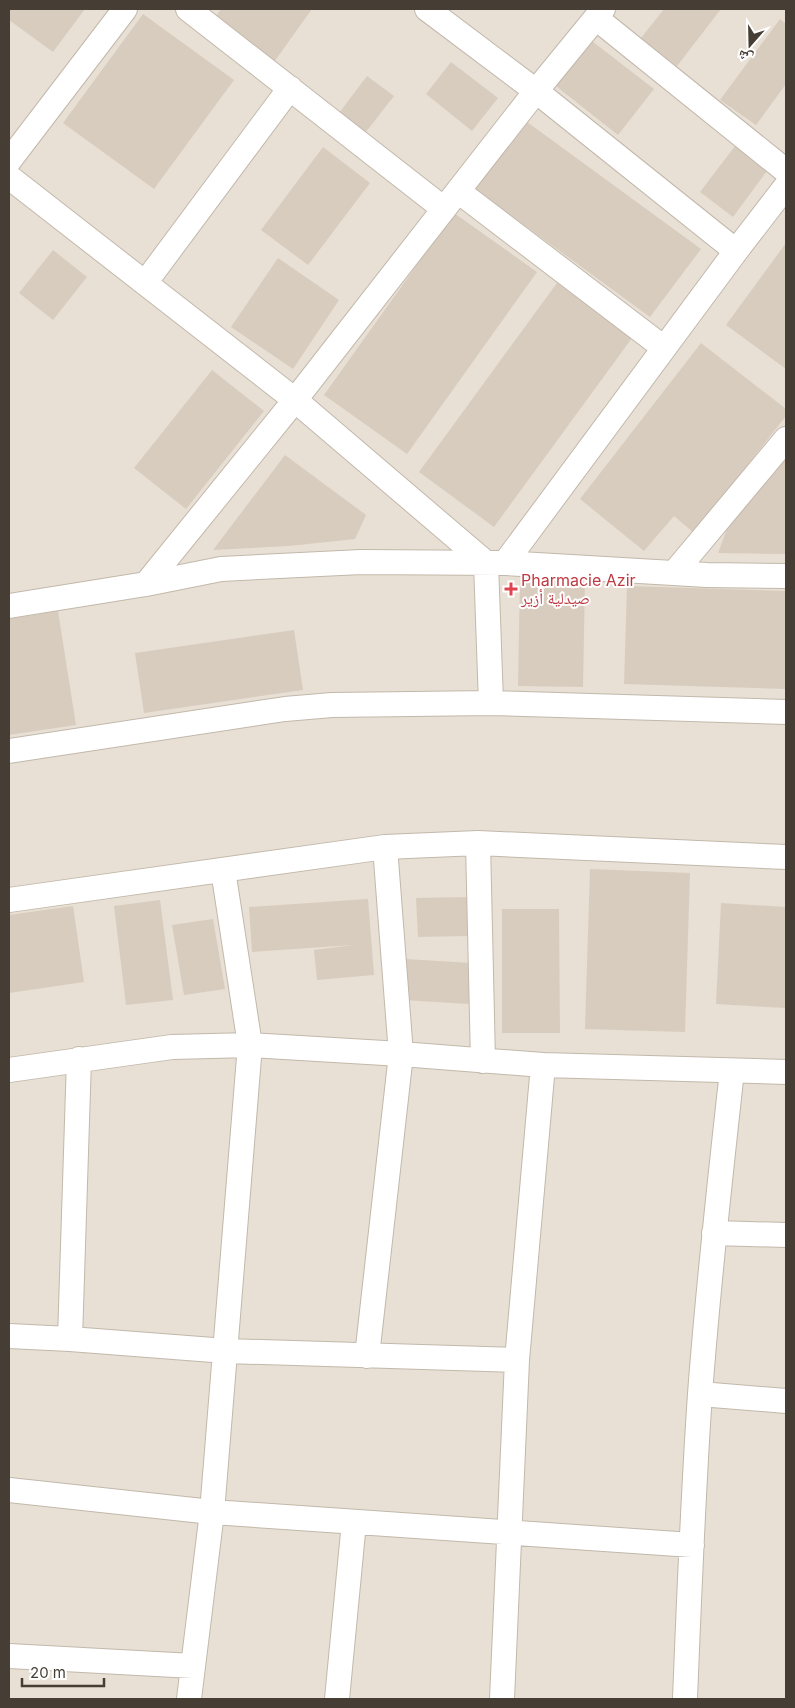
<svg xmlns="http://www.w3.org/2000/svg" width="795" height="1708" viewBox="0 0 795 1708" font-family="Inter,'Noto Naskh Arabic',sans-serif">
<rect width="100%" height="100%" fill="#f3eee6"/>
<path fill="#e8e0d4" d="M9,9H786V1699H9Z"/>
<path fill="#d8ccbe" d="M9,9H85L53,52L9,20Z
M221,9H312L274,62L214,19Z
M664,9H721L677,66L641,38Z
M143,14L234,80L154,189L63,123Z
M780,19L786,24V84L756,125L720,100Z
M588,38L654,89L618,135L552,83Z
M451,62L498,98L472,131L426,94Z
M367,76L394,96L362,137L336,117Z
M523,119L701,249L650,317L472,187Z
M735,146L767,171L733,217L700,192Z
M323,147L370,183L308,265L261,230Z
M454,213L537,272L407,454L324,395Z
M786,243V369L726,325Z
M53,250L87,277L53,320L19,293Z
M278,258L339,300L293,369L231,327Z
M557,283L632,338L494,527L419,472Z
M701,343L786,409V416L694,533L674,516L644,551L580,499Z
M212,370L264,411L186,509L134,468Z
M285,455L366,515L355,539L289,546L213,550Z
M783,460H786V554L718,553L727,529Z
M520,578L585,579L583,687L518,686Z
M627,586L786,591V689L624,684Z
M58,611L76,725L9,735V619Z
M294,630L303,690L144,713L135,653Z
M590,869L690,873L685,1032L585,1029Z
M470,897L471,936L418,937L416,898Z
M368,899L374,975L317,980L314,950L353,945L252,952L249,907Z
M160,900L173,1000L126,1005L114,906Z
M721,903L786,907V1008L716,1004Z
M73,906L84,982L9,993V915Z
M502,909H559L560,1033H502Z
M213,919L225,989L184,995L172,925Z
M405,959L472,963L469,1004L403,1000Z"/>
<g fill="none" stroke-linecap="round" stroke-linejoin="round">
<g stroke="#c2b8ab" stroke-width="26">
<path id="minor" d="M188,9L444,209
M427,9L536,91L736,251
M596,18L786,171
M9,161L125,9
M9,177L295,400L486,563L491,703
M458,191L664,348
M145,283L290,88
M505,563L736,251L786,186
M674,573L786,439
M146,584L295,400L536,91L603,9
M9,606L146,584L221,569L361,562L505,563L707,575L786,576
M9,751L285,709L332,705L491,703L786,712
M478,843L483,1061
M9,900L385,847L478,843L786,857
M9,1070L172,1047L250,1045L401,1054L543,1065L786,1072
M714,1233L786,1235
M9,1336L70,1339L226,1351L517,1360
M70,1339L79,1059
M367,1356L401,1054L385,847
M700,1394L786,1401
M9,1490L212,1512L692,1545
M9,1656L193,1666
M189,1699L212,1512L250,1045L223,870
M337,1699L354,1522
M502,1699L517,1360L543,1065
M685,1699C689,1597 693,1495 700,1394C708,1286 720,1178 732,1071"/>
</g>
<use href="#minor" stroke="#fff" stroke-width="24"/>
</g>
<path fill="#e0444e" stroke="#fff" stroke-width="2" d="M508.5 581.5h5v5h5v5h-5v5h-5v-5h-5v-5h5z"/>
<g text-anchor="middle" stroke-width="4" stroke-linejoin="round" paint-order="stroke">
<g font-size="16" fill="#be3a42" stroke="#fff" text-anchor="start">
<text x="521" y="586">Pharmacie Azir<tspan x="521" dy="18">صيدلية أزير</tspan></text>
</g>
</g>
<rect width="795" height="1708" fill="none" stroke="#463e35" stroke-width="20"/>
<g transform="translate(750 45) rotate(200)" stroke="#ffffff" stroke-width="4" paint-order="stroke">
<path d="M0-4L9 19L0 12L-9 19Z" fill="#463e35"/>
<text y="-8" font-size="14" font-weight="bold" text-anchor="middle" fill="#463e35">ش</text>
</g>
<path d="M22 1678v8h82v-8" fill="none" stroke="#463e35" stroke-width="2.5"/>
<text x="30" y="1678" font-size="15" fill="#463e35" stroke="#ffffff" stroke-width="4" paint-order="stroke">20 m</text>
</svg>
